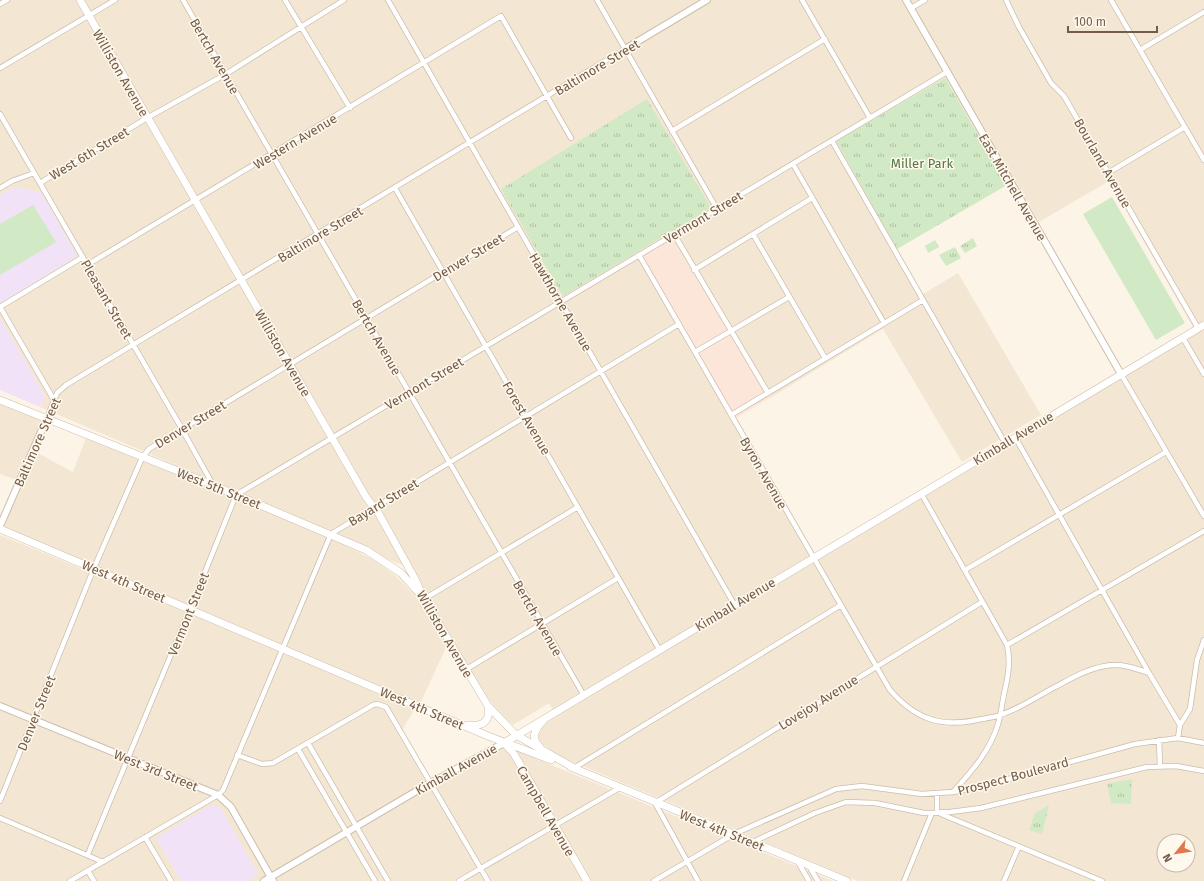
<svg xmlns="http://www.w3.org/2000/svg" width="1204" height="881" viewBox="0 0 1204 881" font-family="'Fira Sans',sans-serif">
<defs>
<pattern id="park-tufts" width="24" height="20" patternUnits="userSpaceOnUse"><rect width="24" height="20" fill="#d1e9c4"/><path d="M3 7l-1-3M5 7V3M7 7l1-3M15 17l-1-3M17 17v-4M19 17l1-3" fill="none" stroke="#aec0a1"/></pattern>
</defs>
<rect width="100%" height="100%" fill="#fcf4e6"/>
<path fill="#f3e7d4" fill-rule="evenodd" d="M0,0H1204V881H858L558,756L539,741V734L543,726L556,715L549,703L513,725L494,706L477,684L452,638L406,566L389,560L366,547L40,407L45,396L0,318V303L77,256L14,187L0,195ZM945,78L1007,185L1014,180L1039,222L1109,181L1197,334L818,559L640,251L668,233L770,398L883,329L962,462L1041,415L958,273L923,294L836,142ZM1164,841H1188V865H1164Z
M0,403L42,421L30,449L73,472L86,438L318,532L376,561L396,576L417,598L447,645L420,704L2,526L22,482L0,474Z
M0,535L276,649L414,710L400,734L429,788L503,747L517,751L833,881H246L258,874L156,838L181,881H0Z"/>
<path fill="#fce6da" d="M668,233L770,398L736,418L640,251Z"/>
<path fill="#f1e2f8" d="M14,187L41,192L77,256L0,303V195Z
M0,318L45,396L40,407L0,390Z
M213,804L221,809L258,874L246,881H181L156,838Z"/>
<path fill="#d1e9c4" d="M1112,197L1185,323L1156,340L1083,214Z
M33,205L56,242L0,275V224Z"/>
<path fill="url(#park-tufts)" d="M945,78L1007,185L897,249L836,141Z
M647,99L711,208L563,296L501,189Z
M973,238L977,246L965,253L960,246Z
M935,240L939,247L928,253L925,246Z
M955,247L961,258L946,266L939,255Z
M1132,779L1131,804L1111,803L1107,784Z
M1049,805L1042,834L1029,830L1035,813Z"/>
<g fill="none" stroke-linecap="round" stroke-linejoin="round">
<g stroke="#cdbdac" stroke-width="6">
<path id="minor" d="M183,0L583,694
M285,0L350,108
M388,0L734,604
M597,0L717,209
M802,0L870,118
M1006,0L1019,27L1051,83L1064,96L1198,328
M1111,0L1204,160
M0,4L7,0
M911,8L925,0
M1140,50L1204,12
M0,68L115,0
M0,114L182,429L213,485
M672,131L825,39
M832,141L1005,443
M793,164L884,323
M1108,173L1185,127
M40,183L147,118L226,74L344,0
M0,188L12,181L34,173
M395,188L659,649
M674,234L768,393
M753,234L825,358
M639,255L890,690C917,721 943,728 982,719C988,718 995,717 1000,715C1020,709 1039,695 1057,686C1072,678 1087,669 1105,666C1120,663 1135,668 1149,673L1180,725
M87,265L501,16L571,138
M694,270L812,198
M0,307L54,400
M0,307L83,257
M1183,338L1204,374
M695,352L789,297
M1121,374L1204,516
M731,415L923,300
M47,418L57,393L66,385L625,49
M1015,437L1149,673
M921,493L1007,645C1011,662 1008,677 1004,694C1002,704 1001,714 998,724C990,751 972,771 953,792
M965,570L1166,452
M424,599L578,507
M1007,645L1204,531
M465,670L618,578
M1178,738L1180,725L1190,709L1197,660L1204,640
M1159,740L1160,765
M308,743L388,881
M298,749L375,881
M237,755L262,764L273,763L373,705L377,704L386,707L488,881
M574,768L841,605
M937,793V813
M0,801L94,568L142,458L149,449L518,227
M941,814L1102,881
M0,818L103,862
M145,837L171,881
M753,842L815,813L846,802L875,803L924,813L950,812L981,808L1147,767L1176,766L1204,771
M88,854L190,609L236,495L947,72
M798,862L809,881
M809,866L818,881
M88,871L94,881
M70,881L218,795L223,790L331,534L679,324
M459,881L621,787
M654,881L734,834L836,789L862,786L922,794L953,792L980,787L1135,744L1178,738L1204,743
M698,881L655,803L982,602
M904,881L932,813
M1004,881L1019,846"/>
</g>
<g stroke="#cdbdac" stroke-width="8">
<path id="tertiary" d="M906,0L1121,374
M625,49L707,0
M0,526L47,418
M0,706L218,795L231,807L273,881
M264,881L425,786L504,743"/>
</g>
<g stroke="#d0bdaa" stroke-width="8">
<path id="secondary" d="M80,0L366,497L379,514L415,579L424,599L488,706L516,735L574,768
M0,400L213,485L366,550L401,573L417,591
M0,529L488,736L551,760
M468,725C483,727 491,721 488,706
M504,743L1204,325
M505,744L514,754L587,881
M540,747C530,738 535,729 543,721
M571,767L847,881"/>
</g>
<use href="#minor" stroke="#fff" stroke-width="4.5"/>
<use href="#tertiary" stroke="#fff" stroke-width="6"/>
<use href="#secondary" stroke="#fff" stroke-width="7"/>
</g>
<g text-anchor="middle" stroke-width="3" stroke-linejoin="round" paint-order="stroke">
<g font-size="13" fill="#745c4b" stroke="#fff8ec">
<text transform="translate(215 56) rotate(60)" y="5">Bertch Avenue</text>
<text transform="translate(597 67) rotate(-31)" y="5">Baltimore Street</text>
<text transform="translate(121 73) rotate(60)" y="5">Williston Avenue</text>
<text transform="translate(295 141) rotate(-31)" y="5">Western Avenue</text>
<text transform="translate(89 153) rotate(-31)" y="5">West 6th Street</text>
<text transform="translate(1103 163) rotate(60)" y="5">Bourland Avenue</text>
<text transform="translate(1013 187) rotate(60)" y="5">East Mitchell Avenue</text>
<text transform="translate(703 217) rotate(-31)" y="5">Vermont Street</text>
<text transform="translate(320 234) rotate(-31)" y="5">Baltimore Street</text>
<text transform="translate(468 257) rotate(-31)" y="5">Denver Street</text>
<text transform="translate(107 299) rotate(60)" y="5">Pleasant Street</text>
<text transform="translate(561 302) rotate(60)" y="5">Hawthorne Avenue</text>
<text transform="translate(377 337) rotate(60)" y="5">Bertch Avenue</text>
<text transform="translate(283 353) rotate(60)" y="5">Williston Avenue</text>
<text transform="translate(424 383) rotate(-31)" y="5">Vermont Street</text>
<text transform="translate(527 418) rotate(60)" y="5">Forest Avenue</text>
<text transform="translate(190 424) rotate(-31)" y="5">Denver Street</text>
<text transform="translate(1013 438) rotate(-31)" y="5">Kimball Avenue</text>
<text transform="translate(37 442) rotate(-66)" y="5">Baltimore Street</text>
<text transform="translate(764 473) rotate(60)" y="5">Byron Avenue</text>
<text transform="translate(219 488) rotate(22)" y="5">West 5th Street</text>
<text transform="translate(383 502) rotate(-31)" y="5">Bayard Street</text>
<text transform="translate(124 581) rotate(23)" y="5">West 4th Street</text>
<text transform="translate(735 604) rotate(-31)" y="5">Kimball Avenue</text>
<text transform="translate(188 614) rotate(-68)" y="5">Vermont Street</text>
<text transform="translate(538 618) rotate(60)" y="5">Bertch Avenue</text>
<text transform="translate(445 634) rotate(60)" y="5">Williston Avenue</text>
<text transform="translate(818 702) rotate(-32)" y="5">Lovejoy Avenue</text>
<text transform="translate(422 708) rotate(23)" y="5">West 4th Street</text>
<text transform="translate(36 713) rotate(-68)" y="5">Denver Street</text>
<text transform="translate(456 769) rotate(-29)" y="5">Kimball Avenue</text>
<text transform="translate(156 770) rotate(22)" y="5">West 3rd Street</text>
<text transform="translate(1013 776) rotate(-15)" y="5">Prospect Boulevard</text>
<text transform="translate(546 811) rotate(60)" y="5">Campbell Avenue</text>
<text transform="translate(722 830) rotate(22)" y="5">West 4th Street</text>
</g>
<g font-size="13" fill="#517a43" stroke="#fff8ec">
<text x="922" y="168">Miller Park</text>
</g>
</g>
<g transform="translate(1176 853) rotate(240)"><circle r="19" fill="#fff8ec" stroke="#c7baac"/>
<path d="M0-3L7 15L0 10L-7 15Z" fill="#e2774e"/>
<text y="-6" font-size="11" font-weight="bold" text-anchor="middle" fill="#745c4b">N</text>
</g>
<path d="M1068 26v6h89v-6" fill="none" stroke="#745c4b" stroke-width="2"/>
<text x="1074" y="26" font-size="12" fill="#745c4b" stroke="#fff8ec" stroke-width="3" paint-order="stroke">100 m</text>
</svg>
